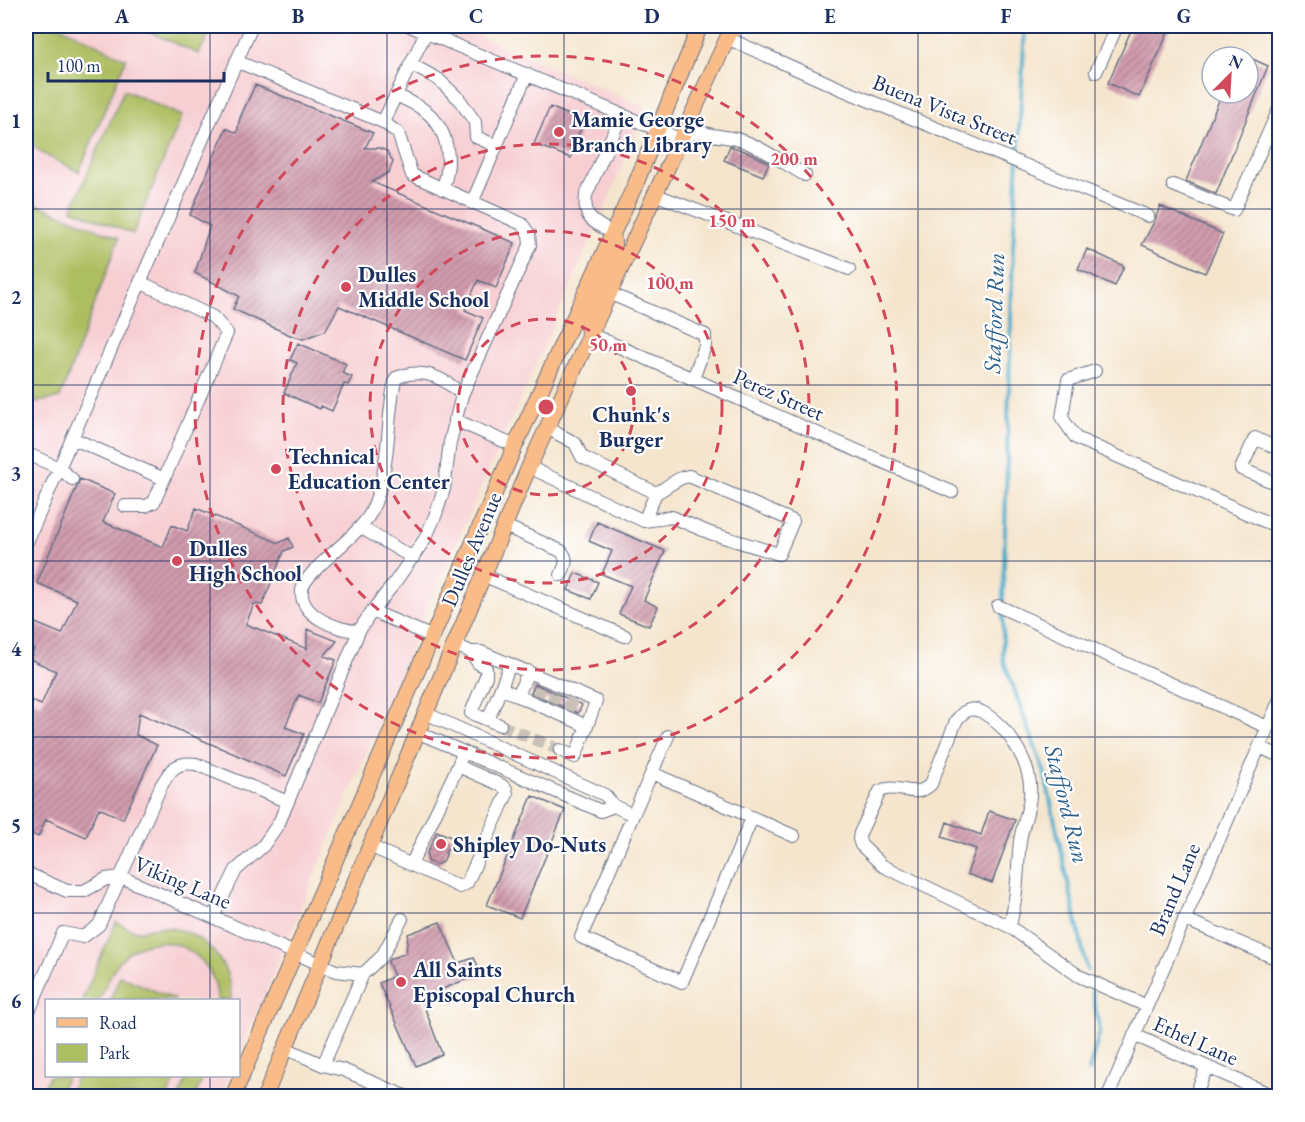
<svg xmlns="http://www.w3.org/2000/svg" width="1305" height="1122" viewBox="0 0 1305 1122" font-family="'EB Garamond',serif">
<defs>
<pattern id="building-hatch" width="6" height="6" patternUnits="userSpaceOnUse" patternTransform="scale(1.5)"><rect width="6" height="6" fill="#d19cae"/><path d="M-1 1l2-2M0 6l6-6M5 7l2-2" fill="none" stroke="#a98091"/></pattern>
</defs>
<rect width="100%" height="100%" fill="#fff"/>
<filter id="ink" filterUnits="userSpaceOnUse"><feTurbulence type="fractalNoise" baseFrequency=".0167" numOctaves="2"/><feDisplacementMap in="SourceGraphic" scale="12" xChannelSelector="R" yChannelSelector="G"/><feConvolveMatrix kernelMatrix="1 2 1 2 8 2 1 2 1" color-interpolation-filters="sRGB"/></filter>
<filter id="wash" filterUnits="userSpaceOnUse"><feTurbulence type="fractalNoise" baseFrequency=".008" numOctaves="4" result="noise"/><feDisplacementMap in="SourceGraphic" scale="24" xChannelSelector="R" yChannelSelector="G"/><feGaussianBlur stdDeviation="1.35" result="paint"/><feColorMatrix in="noise" values="0 0 0 0 0 0 0 0 0 0 0 0 0 0 0 0 0 1.4 0 .05"/><feComposite in="paint" operator="in"/></filter>
<g filter="url(#wash)">
<rect width="100%" height="100%" fill="#f5e5cd"/>
<path fill="#f7cfd3" d="M26,26H457L645,107L609,199L429,605L239,1055L238,1000H46V1076H230L221,1096H26Z"/>
<path fill="#adbe61" stroke="#647660" stroke-width="1.5" d="M26,26H60L126,59L79,172L41,153L26,139Z
M136,26H212L199,54Z
M124,90L182,116L133,234L72,209Z
M26,200L119,238L60,398L26,404Z
M116,922C122,925 131,931 138,931C141,932 144,930 147,929C154,927 162,927 170,928C206,933 232,965 231,1000H217C217,955 166,925 128,953C113,965 107,983 99,1000H82Z
M120,976L176,1000H110Z
M49,1076H67L57,1096H40Z
M77,1076H177L168,1096H68Z
M188,1076H204L195,1096H179Z"/>
<g fill="none" stroke-linecap="round" stroke-linejoin="round">
<path stroke="#4aaac9" stroke-width="4" d="M1003,601L1013,248L1025,26
M1003,614V659L1044,771L1087,970
M1089,1071L1100,1031L1092,991"/>
</g>
<g id="blocks">
<path fill="url(#building-hatch)" d="M1133,26H1171L1139,97L1108,83Z
M1248,57L1268,66L1216,194L1186,181L1222,93H1248Z
M255,85L373,133L365,148H379L387,151L393,162L389,172L372,182L515,243L496,288L478,280L465,310L483,318L465,360L339,306L325,331L303,339L290,335L233,309L239,296L195,273L210,226L190,215L226,128L237,133L240,118Z
M550,107L583,121L571,158L534,144Z
M730,146L750,153L769,163L763,176L724,160Z
M1160,206L1223,234L1205,273L1142,245L1155,220Z
M1087,249L1124,266L1115,286L1078,269Z
M298,343L346,364L342,373L352,377L348,385L344,384L332,411L321,406L320,409L284,393L297,363L290,360Z
M80,479L115,494L103,522L163,547L172,525L187,531L196,508L279,543L289,538L293,547L284,551L262,605L254,604L246,624L307,649V629L337,641L324,656L336,660L318,703L299,695L285,727L304,734L286,776L139,713L136,735L157,745L123,819L99,808L86,837L46,819L38,837L26,831V698L41,705L56,671L30,659L34,649L26,645V619L62,634L77,600L37,583Z
M597,522L665,551L644,600L658,607L649,626L619,614L631,586L602,574L612,551L589,541Z
M575,573L598,582L591,599L568,590Z
M535,684L582,705L578,713L531,693Z
M532,796L565,810L520,918L487,905Z
M989,811L1015,820L992,883L967,874L976,849L942,837L947,822L981,835Z
M437,831L453,838L449,849L445,851L446,855L443,862L435,865L428,861L427,853Z
M440,922L458,963L474,958L483,977L467,979L421,998L442,1054L416,1066L379,983L394,976L388,962L390,959L406,953L408,934Z"/>
</g>
</g>
<g filter="url(#ink)">
<use href="#blocks" fill-opacity="0" stroke="#676f85" stroke-width="1.5"/>
<g fill="none" stroke-linecap="round" stroke-linejoin="round">
<path stroke="#c9c1b7" stroke-width="12" stroke-dasharray="12 6" stroke-linecap="butt" d="M538,696L541,688
M552,702L556,694
M568,710L572,700
M500,725L560,750"/>
<g stroke="#676f85" stroke-width="14">
<path id="minor" d="M410,26L680,139L699,131C715,138 728,135 746,142C766,150 785,164 805,175
M727,38L841,89L1148,216
M236,61L383,122L426,32
M410,64L438,79L459,99L475,122L476,137L497,146
M1096,72L1117,26
M396,95C404,99 414,103 421,108C448,125 454,161 442,189
M383,122L398,133L412,175L522,224L529,234L530,245L462,395L450,442L444,489L436,514L425,539L393,585L372,611L433,637
M1173,185L1234,210L1280,107
M654,194L849,269
M472,203L527,74
M612,233C593,221 583,220 586,195L622,114
M609,293L705,335V346L693,379
M590,334L952,492
M1095,371L1068,380L1062,418L1076,438L1280,528
M455,420L515,446
M547,428L575,443L582,457L656,493L644,521
M72,438L164,479
M1280,450L1255,438L1241,469L1280,485
M26,453L59,468L72,479
M529,467L644,521L672,517L710,533L779,554L793,521L689,476C677,477 667,488 656,493
M125,506H146L154,502L227,333L213,317L140,282
M505,526L561,551C569,559 565,566 561,575
M360,527L413,558
M26,544L252,26
M485,576L625,636
M998,606L1267,727
M359,631C339,631 299,616 302,590C305,570 359,537 371,512C386,481 387,447 390,414C392,400 392,390 396,378C421,367 444,377 462,395
M455,645L471,652H481L493,657L596,701L587,726L518,696L528,671
M471,652L478,663L486,668V676L471,713L500,725
M510,664L501,688L518,696
M488,720L501,688
M417,732L601,811L614,806L605,795L425,713
M1259,747L1280,756
M560,750L575,757L587,726
M652,773L794,836
M614,806L633,815L668,736
M633,815L581,937L682,982L752,818
M372,847L460,887L467,883L507,794L506,789L501,785L458,766L463,753
M411,865L458,766
M26,873L67,891H84L106,879L121,877L322,965L336,971L363,974
M213,917L236,870L263,846L279,823L359,631L372,611
M1184,919L1280,960
M1010,927C1012,915 1015,903 1016,891C1018,875 1018,858 1020,841C1022,826 1029,811 1030,796C1033,765 1009,727 982,712C971,706 963,711 956,721L931,784C914,801 899,782 880,791L860,833L859,839L861,845L883,866L1010,927L1079,976L1147,1006
M26,1018L63,933L83,937L99,925L161,786C170,770 176,761 196,764L288,802
M1134,1035L1274,1096
M285,1048L323,1065L343,1070L405,1096
M323,1065L363,974L382,956L402,919
M1108,1096L1280,699
M1195,1096L1207,1067"/>
</g>
<g stroke="#676f85" stroke-width="17">
<path id="major" d="M590,334C577,309 609,279 614,255C615,249 613,241 613,236
M233,1096L515,446L636,183L700,26
M265,1096L529,467L733,26"/>
</g>
<use href="#minor" stroke="#fff" stroke-width="12"/>
<use href="#major" stroke="#f9bc89" stroke-width="15"/>
</g>
</g>
<path fill="none" stroke="#1b2f5e" stroke-width="1.5" stroke-opacity="0.55" d="M210,26V1000M387,26V1096M564,26V1096M741,26V1096M918,26V1096M1095,26V1096M26,209H1280M26,385H1280M26,561H1280M26,737H1280M26,913H1280M210,1076V1096"/>
<g fill="none" stroke="#d1495b" stroke-width="3" stroke-dasharray="10 8">
<circle cx="546" cy="407" r="88"/>
<circle cx="546" cy="407" r="176"/>
<circle cx="546" cy="407" r="263"/>
<circle cx="546" cy="407" r="351"/>
</g>
<g fill="#d1495b" stroke="#fff" stroke-width="2">
<circle cx="559" cy="132" r="6"/>
<circle cx="346" cy="287" r="6"/>
<circle cx="631" cy="391" r="6"/>
<circle cx="276" cy="469" r="6"/>
<circle cx="177" cy="561" r="6"/>
<circle cx="441" cy="844" r="6"/>
<circle cx="401" cy="982" r="6"/>
</g>
<g text-anchor="middle" stroke-width="4.5" stroke-linejoin="round" paint-order="stroke">
<g font-size="22" fill="#1b2f5e" stroke="#fff">
<text transform="translate(945 109) rotate(22)" y="8">Buena Vista Street</text>
<text transform="translate(779 394) rotate(24)" y="8">Perez Street</text>
<text transform="translate(471 549) rotate(-67)" y="8">Dulles Avenue</text>
<text transform="translate(183 882) rotate(23)" y="8">Viking Lane</text>
<text transform="translate(1174 889) rotate(-67)" y="8">Brand Lane</text>
<text transform="translate(1196 1040) rotate(24)" y="8">Ethel Lane</text>
</g>
<g font-size="22" font-weight="bold" fill="#1b2f5e" stroke="#fff" text-anchor="start">
<text x="571" y="127">Mamie George<tspan x="571" dy="25">Branch Library</tspan></text>
<text x="358" y="282">Dulles<tspan x="358" dy="25">Middle School</tspan></text>
<text x="631" y="422" text-anchor="middle">Chunk's<tspan x="631" dy="25">Burger</tspan></text>
<text x="288" y="464">Technical<tspan x="288" dy="25">Education Center</tspan></text>
<text x="189" y="556">Dulles<tspan x="189" dy="25">High School</tspan></text>
<text x="453" y="852">Shipley Do-Nuts</text>
<text x="413" y="977">All Saints<tspan x="413" dy="25">Episcopal Church</tspan></text>
</g>
<g font-size="24" font-style="italic" fill="#2e6089" stroke="#fff">
<text transform="translate(994 313) rotate(-88)" y="8">Stafford Run</text>
<text transform="translate(1067 804) rotate(76)" y="8">Stafford Run</text>
</g>
</g>
<circle cx="546" cy="407" r="9" fill="#d1495b" stroke="#fff" stroke-width="3"/>
<g font-size="18" text-anchor="middle" font-weight="bold" fill="#d1495b" stroke="#fff" stroke-width="4.5" stroke-linejoin="round" paint-order="stroke">
<text x="794" y="165">200 m</text>
<text x="732" y="227">150 m</text>
<text x="670" y="289">100 m</text>
<text x="608" y="351">50 m</text>
</g>
<rect width="1305" height="1122" fill="none" stroke="#fff" stroke-width="66"/>
<rect x="45" y="999" width="195" height="78" fill="#ffffff" stroke="#a4acbf" stroke-width="1.5"/>
<rect x="57" y="1018" width="30" height="9" fill="#f9bc89" stroke="#a4acbf" stroke-width="1.5"/>
<text x="99" y="1029" font-size="18" fill="#1b2f5e">Road</text>
<rect x="57" y="1044" width="30" height="18" fill="#adbe61" stroke="#a4acbf" stroke-width="1.5"/>
<text x="99" y="1059" font-size="18" fill="#1b2f5e">Park</text>
<g transform="translate(1230 75) rotate(24)"><circle r="28" fill="#ffffff" stroke="#a4acbf" stroke-width="1.5"/>
<path d="M0-4.5L10 22L0 15L-10 22Z" fill="#d1495b"/>
<text y="-9" font-size="16" font-weight="bold" text-anchor="middle" fill="#1b2f5e">N</text>
</g>
<path d="M48 72v9h176v-9" fill="none" stroke="#1b2f5e" stroke-width="3"/>
<text x="57" y="72" font-size="18" fill="#1b2f5e" stroke="#ffffff" stroke-width="4.5" paint-order="stroke">100 m</text>
<rect x="33" y="33" width="1239" height="1056" fill="none" stroke="#1b2f5e" stroke-width="2"/>
<g font-size="20" text-anchor="middle" font-weight="bold" fill="#1b2f5e">
<text x="122" y="23">A</text>
<text x="298" y="23">B</text>
<text x="476" y="23">C</text>
<text x="652" y="23">D</text>
<text x="830" y="23">E</text>
<text x="1006" y="23">F</text>
<text x="1184" y="23">G</text>
<text x="16" y="128">1</text>
<text x="16" y="304">2</text>
<text x="16" y="480">3</text>
<text x="16" y="656">4</text>
<text x="16" y="832">5</text>
<text x="16" y="1008">6</text>
</g>
</svg>
